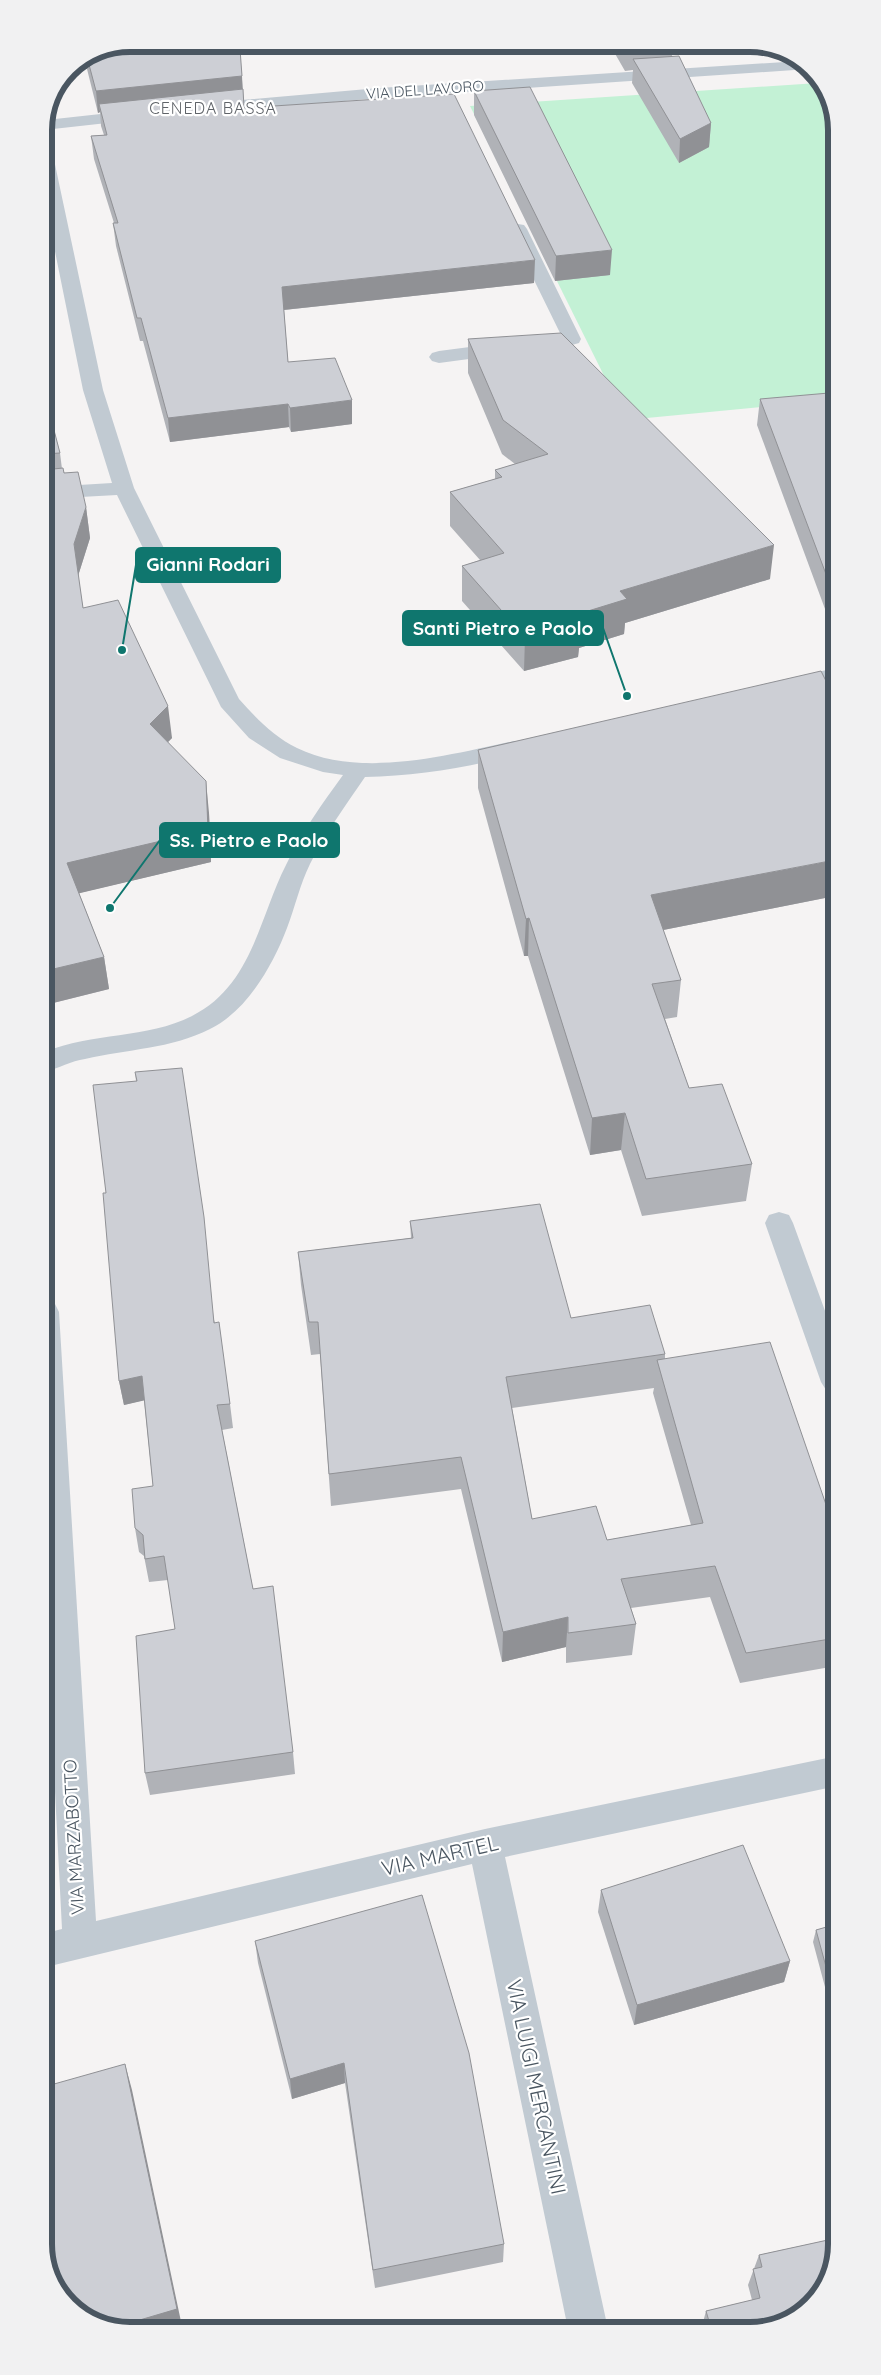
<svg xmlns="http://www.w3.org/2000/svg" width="881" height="2375" viewBox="0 0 881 2375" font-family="Quicksand,sans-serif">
<rect width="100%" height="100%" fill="#f5f3f3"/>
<path fill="#c3f1d5" d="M818,83L834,107L835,400L626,420L470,106Z"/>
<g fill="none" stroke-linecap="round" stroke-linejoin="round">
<path fill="#c1cad2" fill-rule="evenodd" d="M800,61L809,69L379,98L207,113L201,112L199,108L201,104L207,103L379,88Z
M137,110L143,111L145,115L143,119L44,130L46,120Z
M44,150L50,151L53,155L103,390L134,488L239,699C256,718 273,736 297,748C360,779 449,755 514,741L522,743L526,748L522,753C471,767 418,776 365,777C346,805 325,833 310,864C300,884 295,907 287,928C273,965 247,1011 210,1029C171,1049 127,1049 85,1059C71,1061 59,1068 45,1072V1052C92,1032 147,1039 192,1016C252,986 259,918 286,865C301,833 322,804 343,775L323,772L280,758L249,738L221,707L117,495L44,499L46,487L112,483L83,390L44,197Z
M518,224L524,225L527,229L581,339L579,343L572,345L439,363L432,361L429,357L432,353L439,351L561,335L509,229L512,225Z
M835,668V682L788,693L780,691L777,686L780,681Z
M779,1212L789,1215L793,1223L836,1341V1394L826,1390L821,1382L765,1223L769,1215Z
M45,1301L55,1304L59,1312L96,1921L485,1829L837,1756V1786L505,1857L608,2329H568L472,1864L46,1967V1933L62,1929L46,1615Z"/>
</g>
<path fill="#b0b2b7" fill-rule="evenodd" d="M610,45H672L673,46L672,56L711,123L709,147L679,163L632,83L633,70L625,71Z
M97,50L240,51L244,108L534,283L284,310L288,362L352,424L291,432L289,427L170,442L143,341H140L116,246L113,223H114L94,159L91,136L104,135L101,126L100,112L98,113L87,69L71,70L70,68Z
M474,91L610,275L555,281L474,115Z
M468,339L770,579L625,623L624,634L579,648L578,657L524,671L462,601V566L480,560L450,526V492L495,479V470L515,464L502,454L468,373Z
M44,392L60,453L62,469L86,507L90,538L78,576L83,608L172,738L168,742L209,813L211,862L79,893L104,957L109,989L45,1005Z
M760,399L835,405V636L757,425Z
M478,750L835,896L663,930L681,980L677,1017L665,1019L689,1088L752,1164L746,1201L642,1216L621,1150L590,1155L528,956H524L478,788Z
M135,1072L215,1323L230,1404L233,1428L222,1430L253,1589L293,1752L295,1774L150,1795L145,1773L175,1629L168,1580L149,1582L144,1556L139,1552L135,1528L153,1486L144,1400L124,1405L119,1381L106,1193L136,1081Z
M410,1221L571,1318L665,1354V1359L832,1522L836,1521V1666L740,1683L710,1597L631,1608L636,1624L632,1655L566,1663V1647L502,1662L461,1489L331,1506L320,1354L311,1355L301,1285L298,1252L411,1238ZM654,1388L653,1393L691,1525L607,1540L532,1519L512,1408Z
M601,1890L790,1961L784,1982L634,2025L598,1912Z
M837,1924V2032L813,1942L816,1930Z
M255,1941L504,2244L503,2262L375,2288L345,2083L292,2099L258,1963Z
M837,2238L774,2328L703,2329L702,2326L706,2311L752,2300L748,2285L759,2255Z"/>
<path fill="#909195" d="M239,49H263L239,51Z
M85,58L87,69L71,70L70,68Z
M242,76L243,97L99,104L100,112L98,113L96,91Z
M711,123L709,147L679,163L680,139Z
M612,250L610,275L555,281L556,256Z
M535,260L534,283L283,310L282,287Z
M352,400V424L291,432L290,408Z
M288,404L289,427L170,442L168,418Z
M86,507L90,538L78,576L74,544Z
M774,545L770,579L625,623L624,634L579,648L578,657L524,671L525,637L575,615L620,591Z
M168,706L172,738L154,756L150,724Z
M206,781L209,813L211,862L72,895L67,863Z
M835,860V896L648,933L651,895Z
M529,918L528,956H524L526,919Z
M104,957L109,989L45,1005V971Z
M625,1113L621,1150L590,1155L592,1118Z
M142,1376L146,1400L124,1405L119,1381Z
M568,1617L566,1647L502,1662L503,1632Z
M790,1961L784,1982L634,2025L637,2005Z
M344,2063L345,2083L292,2099L290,2079Z
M125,2064L132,2090L183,2331H124L116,2327Z"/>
<path fill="#cdcfd5" stroke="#909195" d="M623,45H672L673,46L626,49Z
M240,49L242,76L96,91L87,57L97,50Z
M679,56L711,123L680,139L633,59Z
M530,87L612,250L556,256L474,91Z
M243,89L244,108L454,94L535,260L282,287L288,362L335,358L352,400L290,408L288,404L168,418L141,318H137L113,223H118L91,136L107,135L99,104Z
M561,333L774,545L620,591L627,599L575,615L580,622L525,637L462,566L504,553L450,492L502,477L495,470L548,454L503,420L468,339Z
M44,392L60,453L44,454Z
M829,393L835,405V514H831L835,518V598L760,399Z
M63,468L64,473L78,472L86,507L74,544L83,608L118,600L168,706L150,724L206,781L208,830L67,863L104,957L45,971L44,470Z
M821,671L832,693L835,692V860L651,895L681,980L652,984L689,1088L722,1084L752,1164L646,1179L625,1113L592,1118L529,918L526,919L478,750Z
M182,1068L204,1217L214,1323L219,1322L230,1404L217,1405L253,1589L273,1586L293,1752L145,1773L136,1636L175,1629L164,1556L145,1559L143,1535L135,1528L132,1489L153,1486L142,1376L119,1381L103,1193H106L93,1085L137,1081L135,1072Z
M540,1204L571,1318L650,1305L665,1354L506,1377L532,1519L596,1506L607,1540L703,1523L657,1360L770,1342L832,1522L836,1521V1638L746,1653L715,1566L621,1579L636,1624L568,1633V1617L503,1632L461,1457L329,1474L318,1322H309L298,1252L413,1238L410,1221Z
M743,1845L790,1961L637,2005L601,1890Z
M422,1895L469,2053L504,2244L373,2270L344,2063L290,2079L255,1941Z
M837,1924V2007L816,1930Z
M125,2064L177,2309L116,2327L73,2310L47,2268V2086Z
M837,2238V2245L819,2298L774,2328H711L706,2311L760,2298L753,2269L762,2267L759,2255Z
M524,2327V2329H513Z"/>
<g text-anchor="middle" stroke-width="4.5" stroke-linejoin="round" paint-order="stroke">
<g font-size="15" fill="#4a5661" stroke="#fff">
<text transform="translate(425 90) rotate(-4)" y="5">VIA DEL LAVORO</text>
</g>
<g font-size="16" letter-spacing="1" fill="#5f6368" stroke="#fff">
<text x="213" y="114">CENEDA BASSA</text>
</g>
<g font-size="18" fill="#4a5661" stroke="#fff">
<text transform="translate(74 1837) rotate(-93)" y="6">VIA MARZABOTTO</text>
</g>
<g font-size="21" fill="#4a5661" stroke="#fff">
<text transform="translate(440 1856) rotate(-13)" y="7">VIA MARTEL</text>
<text transform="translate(536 2087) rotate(78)" y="7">VIA LUIGI MERCANTINI</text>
</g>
</g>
<path d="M0 0H881V2375H0ZM130 52H750A78 78 0 0 1 828 130V2244A78 78 0 0 1 750 2322H130A78 78 0 0 1 52 2244V130A78 78 0 0 1 130 52Z" fill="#f1f1f2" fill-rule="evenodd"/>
<path fill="none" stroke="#4a5661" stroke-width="6" d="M130 52H750A78 78 0 0 1 828 130V2244A78 78 0 0 1 750 2322H130A78 78 0 0 1 52 2244V130A78 78 0 0 1 130 52Z"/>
<path fill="none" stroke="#0f766e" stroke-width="2" d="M122 650L136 565M627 696L603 628M110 908L160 840"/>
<g fill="#0f766e" stroke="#fff" stroke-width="2">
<circle cx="122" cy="650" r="5"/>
<circle cx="627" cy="696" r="5"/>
<circle cx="110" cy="908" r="5"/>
</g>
<g fill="#0f766e" stroke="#0f766e" stroke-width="2">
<rect x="136" y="548" width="144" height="34" rx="5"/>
<rect x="403" y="611" width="200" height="34" rx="5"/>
<rect x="160" y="823" width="179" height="34" rx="5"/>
</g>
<g font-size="19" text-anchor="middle" font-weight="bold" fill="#fff">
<text x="208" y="571">Gianni Rodari</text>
<text x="503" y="635">Santi Pietro e Paolo</text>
<text x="249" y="847">Ss. Pietro e Paolo</text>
</g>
</svg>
